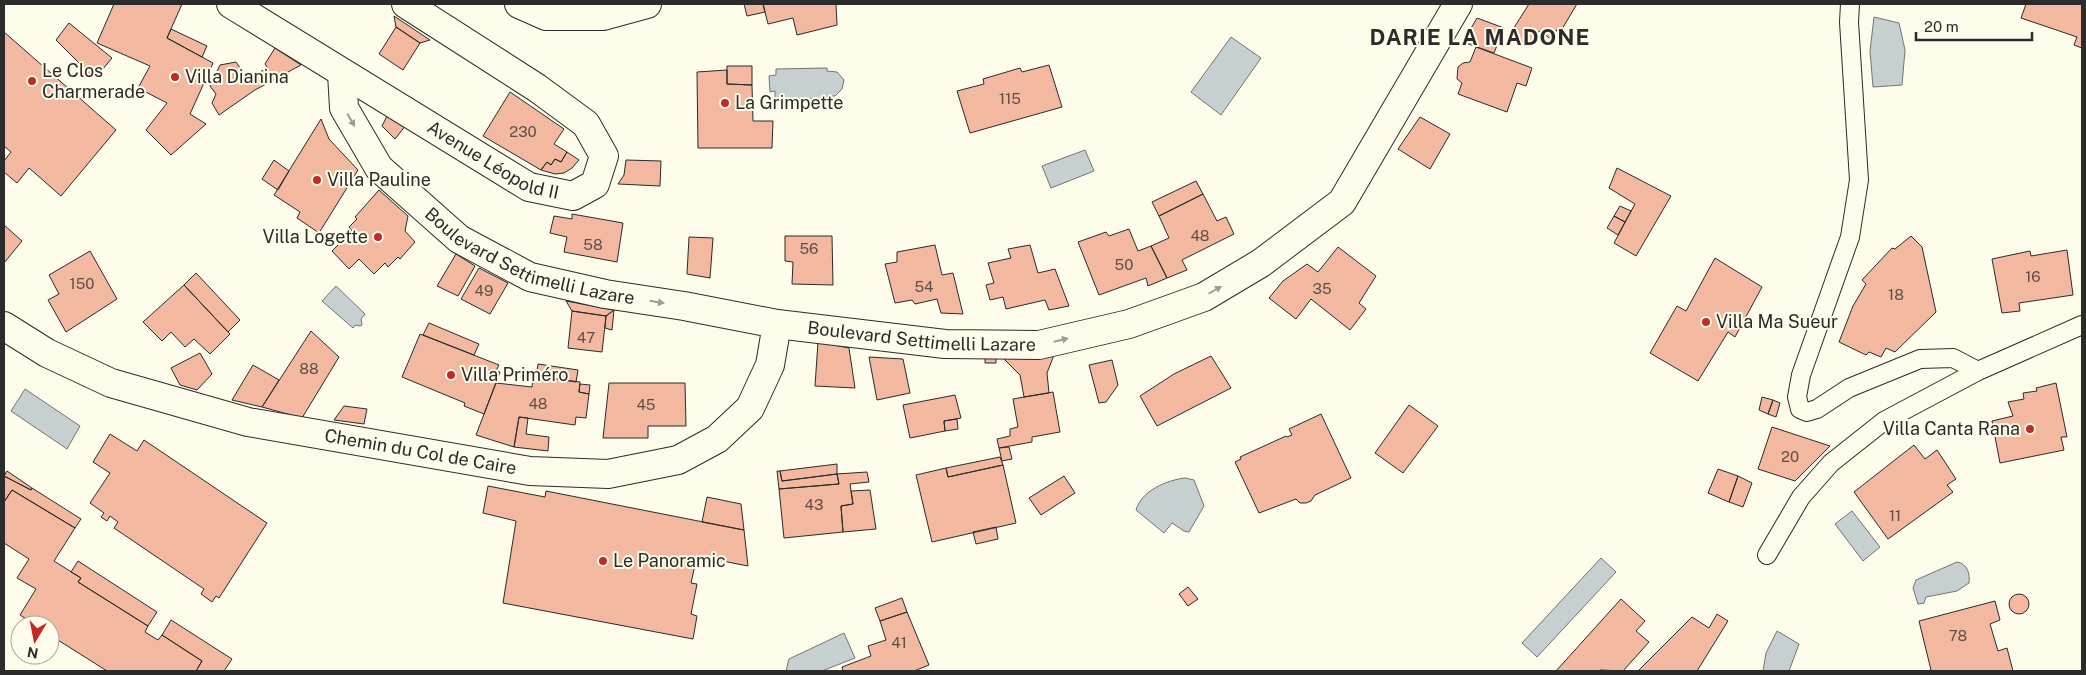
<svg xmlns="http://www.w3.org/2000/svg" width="2086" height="675" viewBox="0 0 2086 675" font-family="'Public Sans',sans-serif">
<rect width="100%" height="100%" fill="#fdfbea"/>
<path fill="#c7d0d0" stroke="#74746e" d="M1874,17L1899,23L1905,50L1902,85L1873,87L1870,51Z
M1231,37L1261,58L1221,115L1191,92Z
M827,68V71L837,72L844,80L842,89L835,96H827V99H775V91L770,92L769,76L776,75V69Z
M1085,150L1094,171L1051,188L1042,166Z
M336,286L365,314L361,319L362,325L360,326L355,325L353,328L322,301Z
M25,389L80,426L67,449L11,411Z
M1185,478L1194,480L1204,506L1189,532L1184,531L1172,523L1164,533L1136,510C1141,491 1167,480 1185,478Z
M1852,511L1880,547L1863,561L1835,524Z
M1601,558L1616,572L1537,657L1522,643Z
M1957,562C1968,564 1970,574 1969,583L1957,591L1926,597L1924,603L1918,604L1913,588L1916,580Z
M1777,631L1799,644L1789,671H1763L1766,653Z
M844,633L855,658L822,671H786L789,659Z"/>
<path fill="#f2b8a0" stroke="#2b2b2b" d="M114,4H182L167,38L213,63L190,114L206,124L171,155L146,130L167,103L138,88L150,66L97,43Z
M744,4H763L765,12L747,16Z
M763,4H836L837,25L797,35L793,18L768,24Z
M1529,4H1577L1562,29L1558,28L1551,39L1539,31L1529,46L1510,34Z
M2026,4H2082V48L2074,45L2077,37L2021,18Z
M394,16L430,40L420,43L396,27Z
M1477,18L1504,28L1494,53L1463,42Z
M69,23L112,58L98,75H91L56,40Z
M396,27L420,43L403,70L379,54Z
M171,29L207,46L202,57L167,38Z
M4,32L116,130L61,196L29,168L17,183L4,172V161L11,152L4,146Z
M1476,47L1532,68L1526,86L1517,83L1507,112L1458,94L1462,83L1457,79L1458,67L1463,63L1470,62Z
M275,48L301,65L255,90L219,115L212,103L216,94L210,86L220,65L236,62L247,78L268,68L265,64Z
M1049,65L1062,107L970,133L957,91L984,84L983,79L1020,68L1022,72Z
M727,66H752V85L727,84Z
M727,70V84L752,85L753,121H773L772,148H698L697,72Z
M510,92L564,129L554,144L567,152L561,162L555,159L551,165L547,162L541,170L483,136Z
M388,114L406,125L395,139L382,126Z
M1420,117L1450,134L1430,169L1398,149Z
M321,119L329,139L358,170L319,233L297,218L300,212L274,195Z
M567,152L579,160L572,168L564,173L555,174L541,170L547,162L551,165L555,159L561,162Z
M274,160L289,171L278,190L262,179Z
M626,160L661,161L660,186L618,184L624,175Z
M1617,168L1671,196L1636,256L1614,243L1635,204L1609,188Z
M1196,181L1203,194L1159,216L1152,202Z
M379,190L408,216L405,231L415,242L400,259L398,257L388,267L385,263L374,274L359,259L349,269L332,251L352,231L349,227L357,219L355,217Z
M1203,194L1217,221L1226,217L1234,234L1182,260L1187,270L1167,278L1151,246L1169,238L1159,216Z
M1620,206L1631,211L1625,222L1614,216Z
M572,214L623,223L617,262L564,252L567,237L550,233L554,216L572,219Z
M1614,216L1625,222L1618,235L1607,228Z
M4,225L22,241L4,263Z
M1129,229L1138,251L1151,246L1167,278L1148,286L1146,278L1099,295L1078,242L1106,232L1109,236Z
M785,236H832L833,285L792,284L793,262L785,261Z
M1911,236L1922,247L1936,312L1895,352L1886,348L1881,357L1869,352L1866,355L1839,342L1853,306L1866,284L1862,280L1892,248L1895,249Z
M689,237L713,238L710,278L687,274Z
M935,245L942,275L953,273L963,314L941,313L937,299L915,304L912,300L895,303L885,264L897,262V252Z
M1030,245L1038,273L1055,269L1069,306L1049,310L1045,300L1006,309L1003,297L990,300L986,285L994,283L988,263L1011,258L1008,249Z
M1338,247L1376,276L1359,303L1366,309L1350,330L1311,299L1296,319L1269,298L1283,281L1307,264L1318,272Z
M2067,250L2073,295L2019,303L2020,311L2002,313L1992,259L2030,251L2031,256Z
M90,251L117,299L66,332L48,300L59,294L49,275Z
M456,254L475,266L458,296L437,286Z
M1715,258L1762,287L1735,337L1728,332L1698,381L1650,353L1677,306L1686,311Z
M479,268L508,283L490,314L461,299Z
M196,273L240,320L228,332L184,285Z
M184,285L230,334L210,354L194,339L185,347L171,332L162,341L143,322Z
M566,301L614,310L606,316L572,311Z
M614,310L612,330L605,328L606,316Z
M572,311L606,316L602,352L568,348Z
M429,323L479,344L474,355L423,335Z
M311,331L339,357L302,418L262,407Z
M420,334L499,365L496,371L500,372L484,414L464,406L465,403L402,377Z
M818,342L849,348L855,388L815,386Z
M200,353L212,374L197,390L180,385L171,368Z
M1054,355L1047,373L1049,393L1024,397L1020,375L1002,357Z
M1211,356L1231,388L1157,426L1140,396L1174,374Z
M869,357L903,359L910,393L877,400Z
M996,357V363H985V358Z
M1112,360L1118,385L1106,402L1099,403L1089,365Z
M538,364L578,370L576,382L536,376Z
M253,365L279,380L262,407L232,400Z
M533,376L580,382L579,392L589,394L586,418L576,417L575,425L519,417L514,447L476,435L496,383L532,387Z
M609,383H685L686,426H648V438H603Z
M2056,383L2067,437H2061L2064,450L2000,463L1992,421L2013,416L2008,402L2024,399L2023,393L2037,391L2036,388Z
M580,384L590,385L589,394L579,392Z
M1053,392L1060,432L1032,437V442L999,448L997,439L1010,436V429L1018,427L1013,399Z
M955,395L961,418L944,421L945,431L910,438L903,405Z
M1762,397L1773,400L1768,414L1759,410Z
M1773,400L1780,403L1776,417L1768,414Z
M1409,405L1438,426L1403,473L1375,453Z
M344,406L367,409L364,424L334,420Z
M1321,414L1351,478L1315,495L1311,501L1306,503H1300L1296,499L1259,513L1235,462L1241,459L1240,457L1286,436L1287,437L1292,435L1289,429Z
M519,417L528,418L526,434L549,437L548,451L514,447Z
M957,419L958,429L945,431L944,421Z
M1772,427L1830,446L1795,481L1758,469Z
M110,434L137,451L144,440L267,523L219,598L216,596L212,602L201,594L204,589L114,528L118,522L110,516L107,521L101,517L104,513L90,503L110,473L93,462Z
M1914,445L1925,459L1937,450L1956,479L1947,485L1953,492L1888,539L1854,492Z
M1009,447L1012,459L1002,461L999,448Z
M1000,457L1003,465L948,477L946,468Z
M837,464V474L782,481L780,471Z
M1003,465L1016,523L932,542L916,475L946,468L948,477Z
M1718,469L1738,476L1729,502L1708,493Z
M7,471L32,488L31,490L4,476Z
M777,471H780L782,481L837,474L839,484L779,489Z
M867,472L869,482L850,484L853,504L841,506L843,532L784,538L779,489L839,484L837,474Z
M4,476L31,490L32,488L81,519L75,528L12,490L4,502Z
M1064,476L1075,493L1041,515L1029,498Z
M1738,476L1752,483L1743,507L1729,502Z
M488,486L545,497L546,491L744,530L748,566L697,556L691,583L697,584L691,614L697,616L693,639L503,603L516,521L483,513Z
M12,490L75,528L54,561L81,578L78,582L148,626L145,632L158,640L162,635L202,661L196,671H107L50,635V625H35L20,615L36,589L17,578L29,559L4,543V502Z
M870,490L876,529L843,532L841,506L853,504L851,491Z
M707,497L741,504L744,530L702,522Z
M996,527L998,539L976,544L973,532Z
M78,561L157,612L148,626L78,582L81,578L71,572Z
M1188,587L1198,599L1188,606L1179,594Z
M2009 604a10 10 0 1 1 20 0a10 10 0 1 1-20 0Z
M902,598L907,612L880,621L875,608Z
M1621,599L1645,621L1636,631L1649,642L1623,671L1600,670L1599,671H1556Z
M1995,601L2000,620L1990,624L1998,651L2007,648L2013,671H1927L1931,670L1919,621Z
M907,612L929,665L914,671H843L842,667L871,656L868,646L886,640L880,621Z
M1717,614L1728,621L1697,671H1638L1692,617L1709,628Z
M171,620L232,659L224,671H196L202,661L162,635Z"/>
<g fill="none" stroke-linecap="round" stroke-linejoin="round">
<g stroke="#2b2b2b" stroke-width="20">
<path id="lane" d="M1850,4L1849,22L1859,180L1850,237L1801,375L1797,397L1800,409L1807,412L1817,409L1849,388L1920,359L1953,358L1978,371
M1767,555L1801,497L1831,463L1884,421L1978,371L2082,325"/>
</g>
<g stroke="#2b2b2b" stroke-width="30">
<g id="street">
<path id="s1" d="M342,73L344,108L379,168L459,239L530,277L605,294L684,306L777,324L945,344L1039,345L1129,324L1204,297L1261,263L1342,202L1458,4"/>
<path id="s2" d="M4,326L47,353L111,383L248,422L530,471L608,474L678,460L717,439L750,408L770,365L777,324"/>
</g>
</g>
<g stroke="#2b2b2b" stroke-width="30">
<g id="secondary">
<path id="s3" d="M231,4L529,187L573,196L595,184L604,156L586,124L537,88L406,4"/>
<path d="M519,4L546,16H603L647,4"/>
</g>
</g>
<use href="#lane" stroke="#fdfbea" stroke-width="18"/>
<use href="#street" stroke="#fdfbea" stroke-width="28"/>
<use href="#secondary" stroke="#fdfbea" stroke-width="28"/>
</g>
<defs><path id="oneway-solid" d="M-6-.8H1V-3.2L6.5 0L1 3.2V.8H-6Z" transform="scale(1.25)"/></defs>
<g fill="#9e9d94">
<use href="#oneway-solid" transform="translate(351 120) rotate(60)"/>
<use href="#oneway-solid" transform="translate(1215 290) rotate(-30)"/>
<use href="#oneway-solid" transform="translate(657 302) rotate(9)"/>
<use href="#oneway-solid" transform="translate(1061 340) rotate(-13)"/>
</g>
<g fill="#c62828" stroke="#fdfbea" stroke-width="2">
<circle cx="175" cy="77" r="5"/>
<circle cx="32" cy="81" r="5"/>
<circle cx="725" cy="103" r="5"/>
<circle cx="317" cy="180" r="5"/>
<circle cx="378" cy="237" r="5"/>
<circle cx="1706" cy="322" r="5"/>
<circle cx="451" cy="375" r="5"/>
<circle cx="2030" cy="429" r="5"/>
<circle cx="603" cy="561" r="5"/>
</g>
<g text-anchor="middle" stroke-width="4" stroke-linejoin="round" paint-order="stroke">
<g font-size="15" fill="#5d4e48">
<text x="1010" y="104">115</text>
<text x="523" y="137">230</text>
<text x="1200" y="241">48</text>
<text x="593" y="250">58</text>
<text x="809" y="254">56</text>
<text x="1124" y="270">50</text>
<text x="2033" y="282">16</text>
<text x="82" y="289">150</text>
<text x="924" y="292">54</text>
<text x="1322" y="294">35</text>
<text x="484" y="296">49</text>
<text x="1896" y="300">18</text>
<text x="586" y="343">47</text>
<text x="309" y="374">88</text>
<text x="538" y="409">48</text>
<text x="646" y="410">45</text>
<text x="1790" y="462">20</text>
<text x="814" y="510">43</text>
<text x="1895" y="521">11</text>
<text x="1958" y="641">78</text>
<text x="899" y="648">41</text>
</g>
<g font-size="18" fill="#2b2b2b" stroke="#fdfbea" text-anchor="start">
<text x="42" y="77">Le Clos<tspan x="42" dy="21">Charmerade</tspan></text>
<text x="185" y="83">Villa Dianina</text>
<text x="735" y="109">La Grimpette</text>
<text x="327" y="186">Villa Pauline</text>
<text x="368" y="243" text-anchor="end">Villa Logette</text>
<text x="1716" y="328">Villa Ma Sueur</text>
<text x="461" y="381">Villa Priméro</text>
<text x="2020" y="435" text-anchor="end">Villa Canta Rana</text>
<text x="613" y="567">Le Panoramic</text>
</g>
<g font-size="18" fill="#2b2b2b" stroke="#fdfbea">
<text dy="6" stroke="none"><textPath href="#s3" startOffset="306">Avenue Léopold II</textPath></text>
<text dy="6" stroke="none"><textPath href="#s1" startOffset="284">Boulevard Settimelli Lazare</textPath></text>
<text dy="6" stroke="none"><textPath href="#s1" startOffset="689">Boulevard Settimelli Lazare</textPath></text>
<text dy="6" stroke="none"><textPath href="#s2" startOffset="439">Chemin du Col de Caire</textPath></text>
</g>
<g font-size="22" font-weight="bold" letter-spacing="1" fill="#2b2b2b" stroke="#fdfbea">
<text x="1480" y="45">DARIE LA MADONE</text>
</g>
</g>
<rect width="2086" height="675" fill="none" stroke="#2b2b2b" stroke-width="10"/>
<g transform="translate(35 640) rotate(190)"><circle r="24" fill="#fdfbea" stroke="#a9a89e"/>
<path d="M0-4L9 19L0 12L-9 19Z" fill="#c62828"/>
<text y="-8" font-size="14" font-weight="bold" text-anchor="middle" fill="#2b2b2b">N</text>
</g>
<path d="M1916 32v8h116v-8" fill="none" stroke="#2b2b2b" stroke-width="2.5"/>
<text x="1924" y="32" font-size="15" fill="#2b2b2b" stroke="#fdfbea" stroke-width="4" paint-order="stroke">20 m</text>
</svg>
